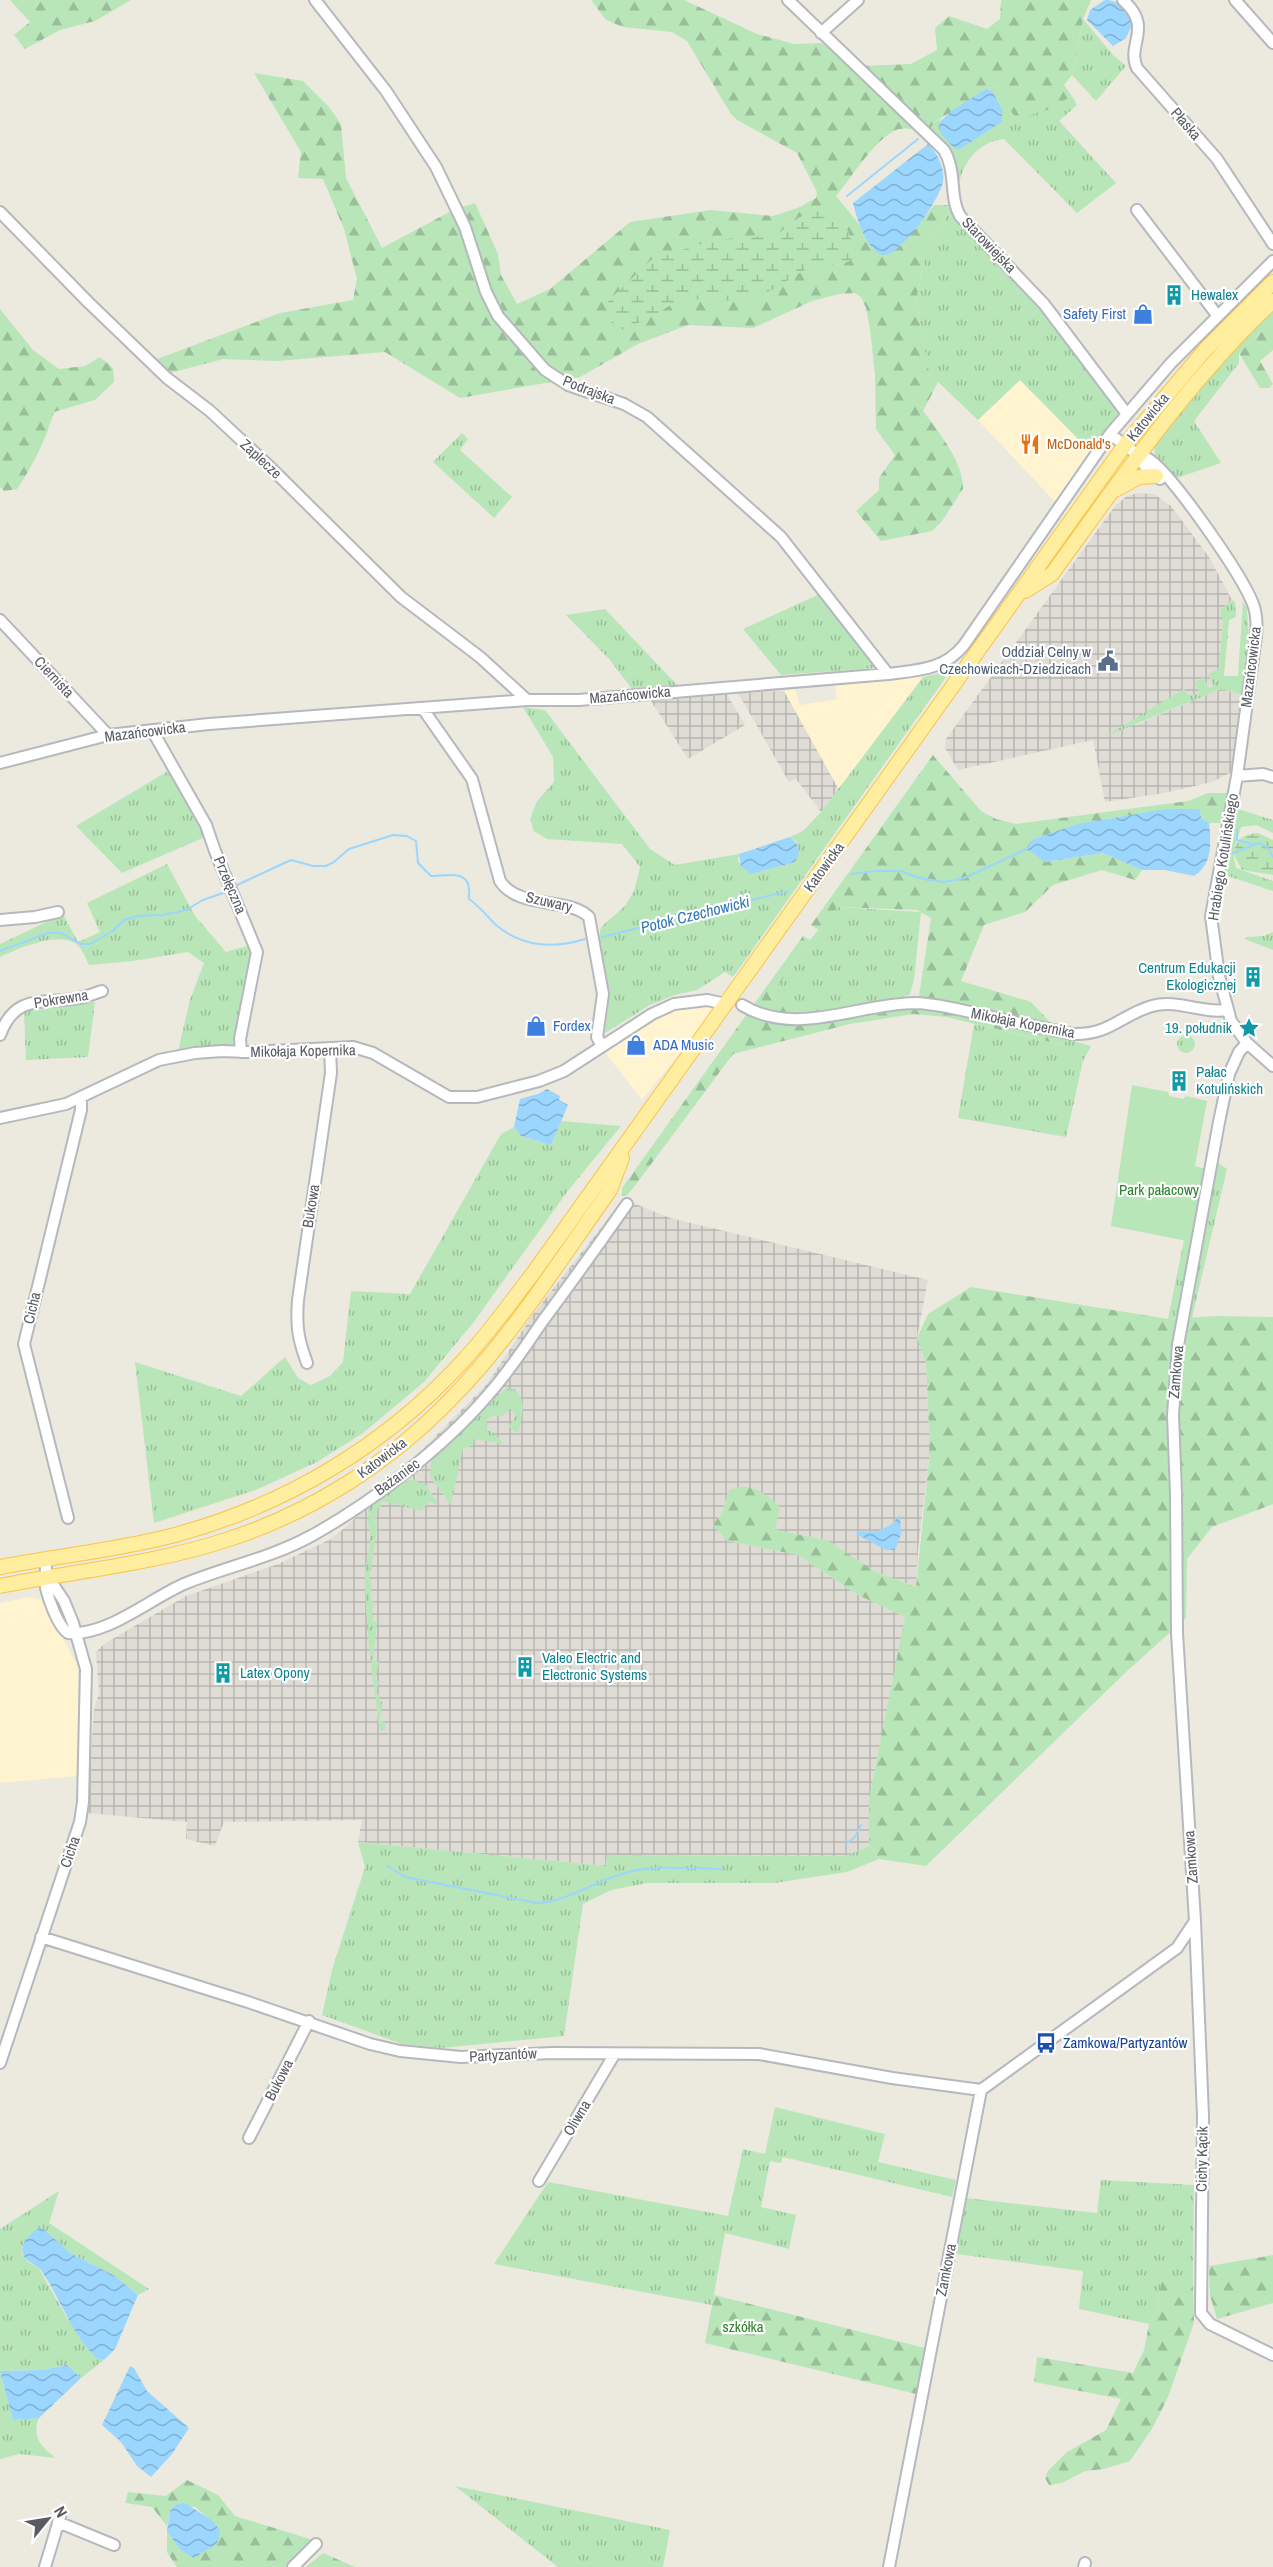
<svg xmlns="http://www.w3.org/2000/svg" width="1273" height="2567" viewBox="0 0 1273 2567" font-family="'Archivo Narrow',sans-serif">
<defs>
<pattern id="industrial-grid" width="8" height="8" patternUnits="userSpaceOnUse" patternTransform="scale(1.5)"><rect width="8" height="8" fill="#dfdcd6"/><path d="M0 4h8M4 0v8" fill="none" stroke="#b8b6b1"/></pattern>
<pattern id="grass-tufts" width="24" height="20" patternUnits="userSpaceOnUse" patternTransform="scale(1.5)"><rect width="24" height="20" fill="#b9e6b8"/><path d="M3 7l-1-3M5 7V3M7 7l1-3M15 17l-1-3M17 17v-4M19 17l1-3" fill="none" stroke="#99be99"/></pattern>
<pattern id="forest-firs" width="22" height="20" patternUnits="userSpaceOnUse" patternTransform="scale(1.5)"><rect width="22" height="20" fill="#b9e6b8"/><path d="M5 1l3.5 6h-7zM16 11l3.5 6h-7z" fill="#99be99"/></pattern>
<pattern id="wetland-marsh" width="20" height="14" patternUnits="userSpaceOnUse" patternTransform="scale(1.5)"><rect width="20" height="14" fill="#b9e6b8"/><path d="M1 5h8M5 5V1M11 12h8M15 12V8" fill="none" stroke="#99be99"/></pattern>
<pattern id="water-waves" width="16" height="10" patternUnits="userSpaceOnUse" patternTransform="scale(1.5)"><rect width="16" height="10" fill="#9bd6ff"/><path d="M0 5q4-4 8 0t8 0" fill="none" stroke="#81b1d2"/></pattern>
</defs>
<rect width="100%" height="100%" fill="#ece9de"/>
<path fill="#fff3d0" d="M1020,380L1090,451L1056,503L978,420Z
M923,677L876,742L839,790L784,691L795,689L800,705L837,699L835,684Z
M706,1005L714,1010L642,1100L604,1051L656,1018L676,1008Z
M29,1597L43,1600L78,1667V1776L0,1783V1603Z"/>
<path fill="url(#industrial-grid)" d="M1138,493L1154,494L1171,506L1209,557L1232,600L1230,601L1223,622L1219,668L1214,686L1209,688L1203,678L1200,693L1188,695L1184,689L1133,726L1221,689L1243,695L1232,772L1212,782L1164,793L1105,802L1093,740L958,770L945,748L946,739L1115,506L1127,496Z
M784,691L839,790L821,812L796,779L789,782L738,693Z
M726,693L745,725L688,759L651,701Z
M626,1196L633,1203L670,1218L928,1280L917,1338L926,1364L930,1450L918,1551L916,1587L876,1572L827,1540L775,1530L729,1490L723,1510L713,1525L727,1541L798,1555L858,1595L906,1617L869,1799V1846L845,1856L607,1855L606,1866L358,1842L362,1820L224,1822L215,1846L186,1839L187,1822L87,1813L94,1710L99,1693L96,1652L104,1644L186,1596L278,1564L331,1539L347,1526L487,1384L534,1313Z"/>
<path fill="url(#grass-tufts)" d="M1083,19L1113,55L1126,66L1096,101L1072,75Z
M993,87L1050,109L1072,96L1077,105L1059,121L1116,183L1077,213L1004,139C977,142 961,164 958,190L956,179L929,132L934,122L942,118L939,123Z
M953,205L956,218L1033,299L1119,412L1090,451L1020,380L978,420L938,382L930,379L916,301L926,251Z
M1273,311V321L1239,353V363L1194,421L1221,463L1174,479L1155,457L1154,445L1233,351Z
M462,433L468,439L460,450L512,497L494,518L433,462Z
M820,594L877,668L781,675L743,629Z
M1232,600L1235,602L1236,617L1229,620L1224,676H1238L1243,601L1247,609L1249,638L1252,639L1243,695L1221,689L1104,737L1184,689L1188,695L1200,693L1194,683L1203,677L1209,688L1214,686L1208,675L1219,668L1223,622L1220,610Z
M605,609L677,685L632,689L610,660L566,615Z
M941,673L946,677L733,977L725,972L697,990L675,995L650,1005L605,1033L610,991L604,972L599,937L601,927L625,906L634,891L640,867L622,844L547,839L534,831L530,819L537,801L554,782L553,757L523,707L545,710L650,849L675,865L739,854L738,861L751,874L795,862L797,842L790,837L803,831L821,812L923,677Z
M168,771L205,837L122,873L76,826Z
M1238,809L1273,820V833L1256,825L1241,827L1233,853L1236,868L1273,881V891L1225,875Z
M167,864L195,916L226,952L250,945L252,959L233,1045L178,1051L190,1000L204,963L188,952L133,961L89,965C85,957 81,945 73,942C53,933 18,949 0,957V944L63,914L78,942L100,932L87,903Z
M837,907L921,912L914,980L910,994C886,1004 829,1019 804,1012C793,1009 781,1002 770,997L810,940Z
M1273,932V950L1244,939L1246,937L1264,936Z
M95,1002L88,1057L26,1060L24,1012Z
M974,1024L1063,1045L1066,1039L1091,1046L1083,1061L1066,1137L958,1118Z
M1177 1044a9 9 0 1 1 18 0a9 9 0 1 1-18 0Z
M561,1121L621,1126L567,1192L473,1323L424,1382L363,1433L317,1462L258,1489L154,1523L135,1362L241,1396L285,1357L298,1378L311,1385L330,1376L343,1362L351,1291L410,1294L501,1134L514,1127L521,1136L551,1145Z
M1217,1162L1227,1169L1192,1318H1187Z
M1184,1240L1192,1242L1177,1318L1168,1319Z
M506,1388L511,1390L513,1388C529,1400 521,1418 518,1434L509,1427L516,1416L510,1409L501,1417L494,1415L488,1418L486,1424L488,1430L494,1433L504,1444L474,1439L472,1447L463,1448L451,1505L430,1477L431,1461Z
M414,1479L421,1484L424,1482L437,1502L435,1505L430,1501L421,1511L382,1501L381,1507L378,1508L375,1521L378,1523L369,1580L372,1581L370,1601L375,1602L371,1614L374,1615L373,1622H377L373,1660L379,1662L375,1680L379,1681L376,1694L380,1695L378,1701L382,1702L380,1721L385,1722V1730L381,1731C376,1720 377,1706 375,1694C370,1656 365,1617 365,1578C365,1557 376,1540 366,1520L369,1518L368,1510L371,1505L402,1483Z
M358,1842L606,1866L607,1855L845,1856L869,1846L879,1859L847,1872L774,1883H647L611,1890L583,1904L564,2036L441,2048L402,2044L322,2015L332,1970L365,1867Z
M775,2107L885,2134L878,2162L956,2180L952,2197L783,2157L781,2163L770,2161L761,2207L796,2215L789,2249L725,2233L712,2305L494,2264L548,2182L728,2216L743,2149L765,2154Z
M1101,2180L1194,2185L1193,2279H1161L1158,2310L1149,2324L1079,2309L1083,2271L957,2254L966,2198L1097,2213Z
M59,2191L49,2223L149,2289L138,2295L115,2276L70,2253L44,2229L26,2240L22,2247V2254L28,2262L38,2267L67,2318L98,2359H105L81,2378L67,2365L42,2370L0,2371L13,2420L39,2418C31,2437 42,2448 56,2458L19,2454L0,2459V2229Z
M455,2486L670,2530L663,2567H558Z"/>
<path fill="url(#forest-firs)" d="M10,0H131L95,21L60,30L25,49L14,35L30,22Z
M591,0H684L757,34L794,44L822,43L920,131C911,129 901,126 892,132C871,145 852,177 836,196L858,223L873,249L901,246L934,205H953L926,251L916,301L930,378L938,382L923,411C938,431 964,463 963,489L942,521L932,531L881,541L856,511L879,490V478L895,455L876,429L875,375L870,329L866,308L861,297L855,293L839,294L812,301L753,328L688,325L638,344L580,377L460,398L385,352L277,361L223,359L170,373L157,359L280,313L353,300L357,279L344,229L323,179L298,178L301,152L254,73L303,81L329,107L341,124L346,178L382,248L453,210L475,203L498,254L501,275L517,304L550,289L630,222L711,210L773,216L800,207L816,198L817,192L797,153L737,120L731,114L687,41L672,32L623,27L606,20Z
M1001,0H1091L1083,19L1072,75L1064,85L1072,96L1050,109L1016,119L997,88L993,87L934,122L929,132L861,66L911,64L937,50L935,28L949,16L987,29L1000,19Z
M0,309L33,350L59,369L85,366L100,357L113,368L114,382L95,400L54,412C45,441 34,464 17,489L4,491L0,487Z
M1273,321V350L1260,361L1273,384L1269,388H1260L1239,353Z
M933,755L981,811L996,819L1016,824L1188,801L1208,793H1228L1223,823H1209L1201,818L1199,809C1142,810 1087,821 1033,839L1027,849L1045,862L1103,853L1142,870L1135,880L1102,870L1053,885L1025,912L984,925L961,981L1031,1002L1066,1039L1063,1045L946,1017L913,1014L850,1024L733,1054L634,1187L626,1196H622V1188L803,936L810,940L770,997L805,1013L810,1024L837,1022L910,1008L919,996L931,918L917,910L837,907L819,930L811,925Z
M971,1287L1168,1319L1216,1316L1273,1317V1504L1212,1527L1187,1559L1186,1618L1125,1673L926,1866L879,1859L869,1846V1799L905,1617L858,1595L798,1555L727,1541L713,1525L723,1510L729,1490C751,1481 765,1493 780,1507L775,1530L827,1540L876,1572L916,1587L930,1450L926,1364L917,1338L928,1314Z
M1273,2255V2303L1217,2319L1210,2295L1209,2266Z
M1161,2279H1193L1194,2323L1168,2397L1153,2427L1130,2461L1104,2469L1085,2471L1062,2483L1049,2485L1045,2478L1048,2471L1067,2452L1106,2430L1121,2399L1034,2382L1037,2357L1133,2373L1144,2350L1149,2324L1158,2310Z
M714,2295L925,2348L916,2394L705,2343Z
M187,2480L218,2495L235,2516L313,2540L285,2567H177L167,2552V2531L180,2550L213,2522L195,2507L175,2505L170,2511L167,2526L152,2507L125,2503L128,2492L166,2496Z
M323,2553L355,2567H306Z"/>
<path fill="url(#wetland-marsh)" d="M818,209L835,212L848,231L857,256L848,262L806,269L774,289L745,301L681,299L649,318L619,331L610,321L608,301L651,260L713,240L765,236L780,232L798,218Z
M1258,833L1273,840V875L1242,870L1233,853C1238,839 1243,834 1258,833Z"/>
<path fill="#b9e6b8" d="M1132,1085L1168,1092L1169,1096L1183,1099L1186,1096L1207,1101L1195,1166L1207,1169L1192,1242L1111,1226Z"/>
<path fill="url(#water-waves)" d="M1105,0C1120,0 1126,10 1133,23L1126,38L1113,46L1087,20L1090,10Z
M986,89L992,91L1002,109V122L960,149L954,148L941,134L939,123L951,111Z
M928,144C938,154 945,168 943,182C940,198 900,259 882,255C867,250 856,217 853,203Z
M1166,809H1200L1201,818L1209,823C1211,843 1213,864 1194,876L1165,870H1142L1103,853L1045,862L1027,849L1033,839L1078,824Z
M790,837C800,845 801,851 795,862L751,874L741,866L739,854Z
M547,1089L560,1096L559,1100L568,1105L551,1145L521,1136L514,1127L520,1099L538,1094Z
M900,1514L901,1534L895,1550H886L856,1534L857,1531C876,1533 889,1531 900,1514Z
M39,2228L44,2229L70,2253L115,2276L138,2295L115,2349L105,2359H98C71,2335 61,2298 40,2269C35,2263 26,2263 23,2254C19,2245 31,2232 39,2228Z
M67,2365L81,2378L39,2418L13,2420L0,2371L42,2370Z
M130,2366L134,2368L147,2391L189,2428L172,2454L151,2477L137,2466L121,2442L102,2425Z
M185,2503L213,2521L220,2531L217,2544L194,2558L180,2550L167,2531L170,2511L175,2505Z"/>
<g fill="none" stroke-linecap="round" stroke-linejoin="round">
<path stroke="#9bd6ff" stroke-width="2" d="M847,196L918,139
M1237,832V829V840L1252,844
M1233,853L1259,843L1267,847L1273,857
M852,874L875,871H901L919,878L944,882L964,878L1027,849
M237,885L291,860L313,866H326L334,862L349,849L393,835L407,836L416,841L418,863L431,876C444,876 468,869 469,889C470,892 468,896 469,899C479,906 487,916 496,925C522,947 554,949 585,939
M602,937L788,891
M0,951L48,933H61L81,944H90L113,931L124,920L137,916L163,915L186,910L203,900L226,892
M846,1844L855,1837L861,1825
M387,1866L405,1877L537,1903C570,1901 594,1881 625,1873C655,1864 692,1869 723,1869"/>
<g stroke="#b5b8bd" stroke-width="14">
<path id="minor" d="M315,0L386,91L436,167L465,227L486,292L498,316L545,370L568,385L624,404L647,417L781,537L888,674
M788,0L944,150C957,172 949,197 960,216L1044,304L1127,414
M1123,0C1154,28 1126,44 1137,68L1217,159L1273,244
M1235,0L1273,43
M821,33L858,0
M1137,210L1217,315
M0,212L88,302L167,378L210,411L269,466L401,597L480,657L527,700
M1110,434L1138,455L1144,465L1160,479
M1138,455C1142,456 1146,457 1150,460C1174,477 1242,575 1253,604C1257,614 1257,625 1256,636L1237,776L1211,916L1219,976L1231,1021L1247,1043L1273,1066
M0,620L108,735
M423,709L472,779L500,881C519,910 570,897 589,917L603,994L597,1037L602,1046
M152,730L206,825L215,851L257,952L240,1039L241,1052
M0,763L108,735L209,724L527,700H579L888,674C918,670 944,670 964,645L1110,434L1171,363L1273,261
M1237,776L1263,774L1273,777
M0,920L35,917L58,912
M742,1005C796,1038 859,1003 916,1003C940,1004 965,1011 988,1016C1016,1023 1045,1028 1073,1034C1110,1035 1121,1015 1152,1006C1177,999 1203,1014 1227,1010
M0,1035C16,992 44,1005 79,998C87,997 95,993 102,991
M0,1118L66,1104L159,1060L195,1053L222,1051L248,1052L353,1047L373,1053L449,1097H477L539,1081L564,1071L652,1014L674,1004L707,1000L726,1004
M307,1363C298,1339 296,1326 298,1300L331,1073L330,1048
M68,1518L24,1344L81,1110V1098
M45,1559C47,1568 45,1579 46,1588C49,1601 58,1626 68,1633C107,1636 148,1600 184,1584C225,1567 271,1558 311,1536C371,1503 444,1447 488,1395C508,1373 525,1347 542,1322C571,1283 599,1244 627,1204
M1195,1921L1203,2116L1201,2313L1210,2324L1273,2355
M41,1937L248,2002L370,2044L400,2051L461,2057L552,2053L759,2054L892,2078L981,2090
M0,2063L80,1822L83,1802L86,1669L73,1623L64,1601L48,1577
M249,2138L309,2021
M539,2181L614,2055
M58,2522L114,2545
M45,2567L60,2517
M293,2567L316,2544
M889,2567L981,2090L1177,1948L1195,1921L1177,1633L1176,1494L1173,1415L1178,1345L1219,1122L1229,1074L1239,1052L1247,1043
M1084,2567L1085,2563"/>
</g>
<g stroke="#fac549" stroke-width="16">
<path id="major" d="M1117,489L1139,477L1156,476
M1025,591L1052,574C1121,479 1187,382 1273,301
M0,1567C58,1556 118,1550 175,1535C286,1505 385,1446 463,1361C489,1333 511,1302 534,1272L1125,445L1204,351L1273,282
M0,1586C75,1571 153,1564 226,1540C311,1513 389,1463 451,1399C511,1338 560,1260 610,1190L622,1158"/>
</g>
<use href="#minor" stroke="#fff" stroke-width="10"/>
<use href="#major" stroke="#ffeea0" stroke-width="14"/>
</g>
<defs>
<g id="building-bare" transform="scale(1.62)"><path d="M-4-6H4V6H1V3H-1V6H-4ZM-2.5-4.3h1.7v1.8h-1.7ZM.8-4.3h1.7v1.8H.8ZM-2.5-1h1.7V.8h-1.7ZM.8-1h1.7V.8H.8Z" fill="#0f9aa8" stroke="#fff" stroke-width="2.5" paint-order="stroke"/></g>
<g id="shop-bare" transform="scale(1.62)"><path d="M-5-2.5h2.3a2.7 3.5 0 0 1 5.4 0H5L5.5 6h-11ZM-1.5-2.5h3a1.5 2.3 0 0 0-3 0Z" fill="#3f7fe0" stroke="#fff" stroke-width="2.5" paint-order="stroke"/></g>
<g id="restaurant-bare" transform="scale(1.62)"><path d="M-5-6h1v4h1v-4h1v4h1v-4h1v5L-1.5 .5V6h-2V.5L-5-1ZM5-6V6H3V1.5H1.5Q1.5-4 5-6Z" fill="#e8710a" stroke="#fff" stroke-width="2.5" paint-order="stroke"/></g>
<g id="civic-bare" transform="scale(1.62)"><path d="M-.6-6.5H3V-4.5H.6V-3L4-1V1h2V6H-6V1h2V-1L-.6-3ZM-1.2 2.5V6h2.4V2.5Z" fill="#5c6f8a" stroke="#fff" stroke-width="2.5" paint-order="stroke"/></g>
<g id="sight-bare" transform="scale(1.62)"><path d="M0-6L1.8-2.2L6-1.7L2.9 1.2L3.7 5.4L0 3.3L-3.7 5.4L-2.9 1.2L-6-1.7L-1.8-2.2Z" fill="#0f9aa8" stroke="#fff" stroke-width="2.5" paint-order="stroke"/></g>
<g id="bus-bare" transform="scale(1.62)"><path d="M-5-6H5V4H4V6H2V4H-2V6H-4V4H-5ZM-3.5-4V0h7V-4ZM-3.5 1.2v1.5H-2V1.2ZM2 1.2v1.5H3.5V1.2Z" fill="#1a4fb4" stroke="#fff" stroke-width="2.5" paint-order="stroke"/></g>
</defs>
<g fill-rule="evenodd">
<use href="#building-bare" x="1174" y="295"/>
<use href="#shop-bare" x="1143" y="314"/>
<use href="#restaurant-bare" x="1030" y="444"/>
<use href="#civic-bare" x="1108" y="661"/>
<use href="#building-bare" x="1253" y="977"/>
<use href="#shop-bare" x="536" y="1026"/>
<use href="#sight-bare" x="1249" y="1028"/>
<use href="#shop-bare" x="636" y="1045"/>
<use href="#building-bare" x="1179" y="1081"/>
<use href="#building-bare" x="525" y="1667"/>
<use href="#building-bare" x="223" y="1673"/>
<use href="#bus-bare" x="1046" y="2043"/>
</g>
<g text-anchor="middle" stroke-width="4.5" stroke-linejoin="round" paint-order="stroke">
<g font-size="15" fill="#585c61" stroke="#fff">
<text transform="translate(1186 124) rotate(49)" y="5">Płaska</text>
<text transform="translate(989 245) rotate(46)" y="5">Starowiejska</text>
<text transform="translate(589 390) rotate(21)" y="5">Podrajska</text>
<text transform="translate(1148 417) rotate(-51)" y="5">Katowicka</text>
<text transform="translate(261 459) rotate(43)" y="5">Zaplecze</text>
<text transform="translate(1251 667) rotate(-83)" y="5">Mazańcowicka</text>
<text transform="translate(54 677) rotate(47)" y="5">Ciernista</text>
<text transform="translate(630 695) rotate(-5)" y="5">Mazańcowicka</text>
<text transform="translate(145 732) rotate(-7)" y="5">Mazańcowicka</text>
<text transform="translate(1223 857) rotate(-81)" y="5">Hrabiego Kotulińskiego</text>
<text transform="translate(824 867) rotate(-54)" y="5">Katowicka</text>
<text transform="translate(230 885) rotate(67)" y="5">Przełęczna</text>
<text transform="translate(549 902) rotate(13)" y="5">Szuwary</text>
<text transform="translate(61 999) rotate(-9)" y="5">Pokrewna</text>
<text transform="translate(1023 1023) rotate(11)" y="5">Mikołaja Kopernika</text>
<text transform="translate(303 1051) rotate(-1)" y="5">Mikołaja Kopernika</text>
<text transform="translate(311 1206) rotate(-81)" y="5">Bukowa</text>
<text transform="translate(32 1308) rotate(-77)" y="5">Cicha</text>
<text transform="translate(1176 1372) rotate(-85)" y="5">Zamkowa</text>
<text transform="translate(382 1458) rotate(-37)" y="5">Katowicka</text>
<text transform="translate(397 1477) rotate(-36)" y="5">Bażaniec</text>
<text transform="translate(70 1852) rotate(-71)" y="5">Cicha</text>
<text transform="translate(1191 1857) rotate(-94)" y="5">Zamkowa</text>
<text transform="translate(503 2055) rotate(-3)" y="5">Partyzantów</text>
<text transform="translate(279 2080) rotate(-63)" y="5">Bukowa</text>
<text transform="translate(577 2118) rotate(-59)" y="5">Oliwna</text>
<text transform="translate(1202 2159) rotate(-89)" y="5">Cichy Kącik</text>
<text transform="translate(946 2270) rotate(-79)" y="5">Zamkowa</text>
</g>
<g font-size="15" fill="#0d838f" stroke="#fff" text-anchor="start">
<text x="1191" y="300">Hewalex</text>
<text x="1236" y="973" text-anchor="end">Centrum Edukacji<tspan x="1236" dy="17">Ekologicznej</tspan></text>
<text x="1232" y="1033" text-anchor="end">19. południk</text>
<text x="1196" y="1077">Pałac<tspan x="1196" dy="17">Kotulińskich</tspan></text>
<text x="542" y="1663">Valeo Electric and<tspan x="542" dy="17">Electronic Systems</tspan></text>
<text x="240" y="1678">Latex Opony</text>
</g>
<g font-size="15" fill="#366cbe" stroke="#fff" text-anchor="start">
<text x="1126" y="319" text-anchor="end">Safety First</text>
<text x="553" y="1031">Fordex</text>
<text x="653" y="1050">ADA Music</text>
</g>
<g font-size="15" fill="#c56008" stroke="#fff" text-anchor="start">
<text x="1047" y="449">McDonald's</text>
</g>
<g font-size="15" fill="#4e5e75" stroke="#fff" text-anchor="end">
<text x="1091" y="657">Oddział Celny w<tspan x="1091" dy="17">Czechowicach-Dziedzicach</tspan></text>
</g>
<g font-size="15" fill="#2e822f" stroke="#fff">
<text x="1159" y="1195">Park pałacowy</text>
<text x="743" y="2332">szkółka</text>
</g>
<g font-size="15" fill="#164399" stroke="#fff" text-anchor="start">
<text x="1063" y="2048">Zamkowa/Partyzantów</text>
</g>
<g font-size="16" font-style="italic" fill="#3377b7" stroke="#fff">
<text transform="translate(695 914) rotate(-14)" y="6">Potok Czechowicki</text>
</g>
</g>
<g transform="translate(48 2519) rotate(60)" stroke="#ffffff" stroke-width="4.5" paint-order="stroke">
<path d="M0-4.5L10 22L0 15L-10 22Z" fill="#585c61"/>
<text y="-9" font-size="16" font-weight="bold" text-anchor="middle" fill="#585c61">N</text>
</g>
</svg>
